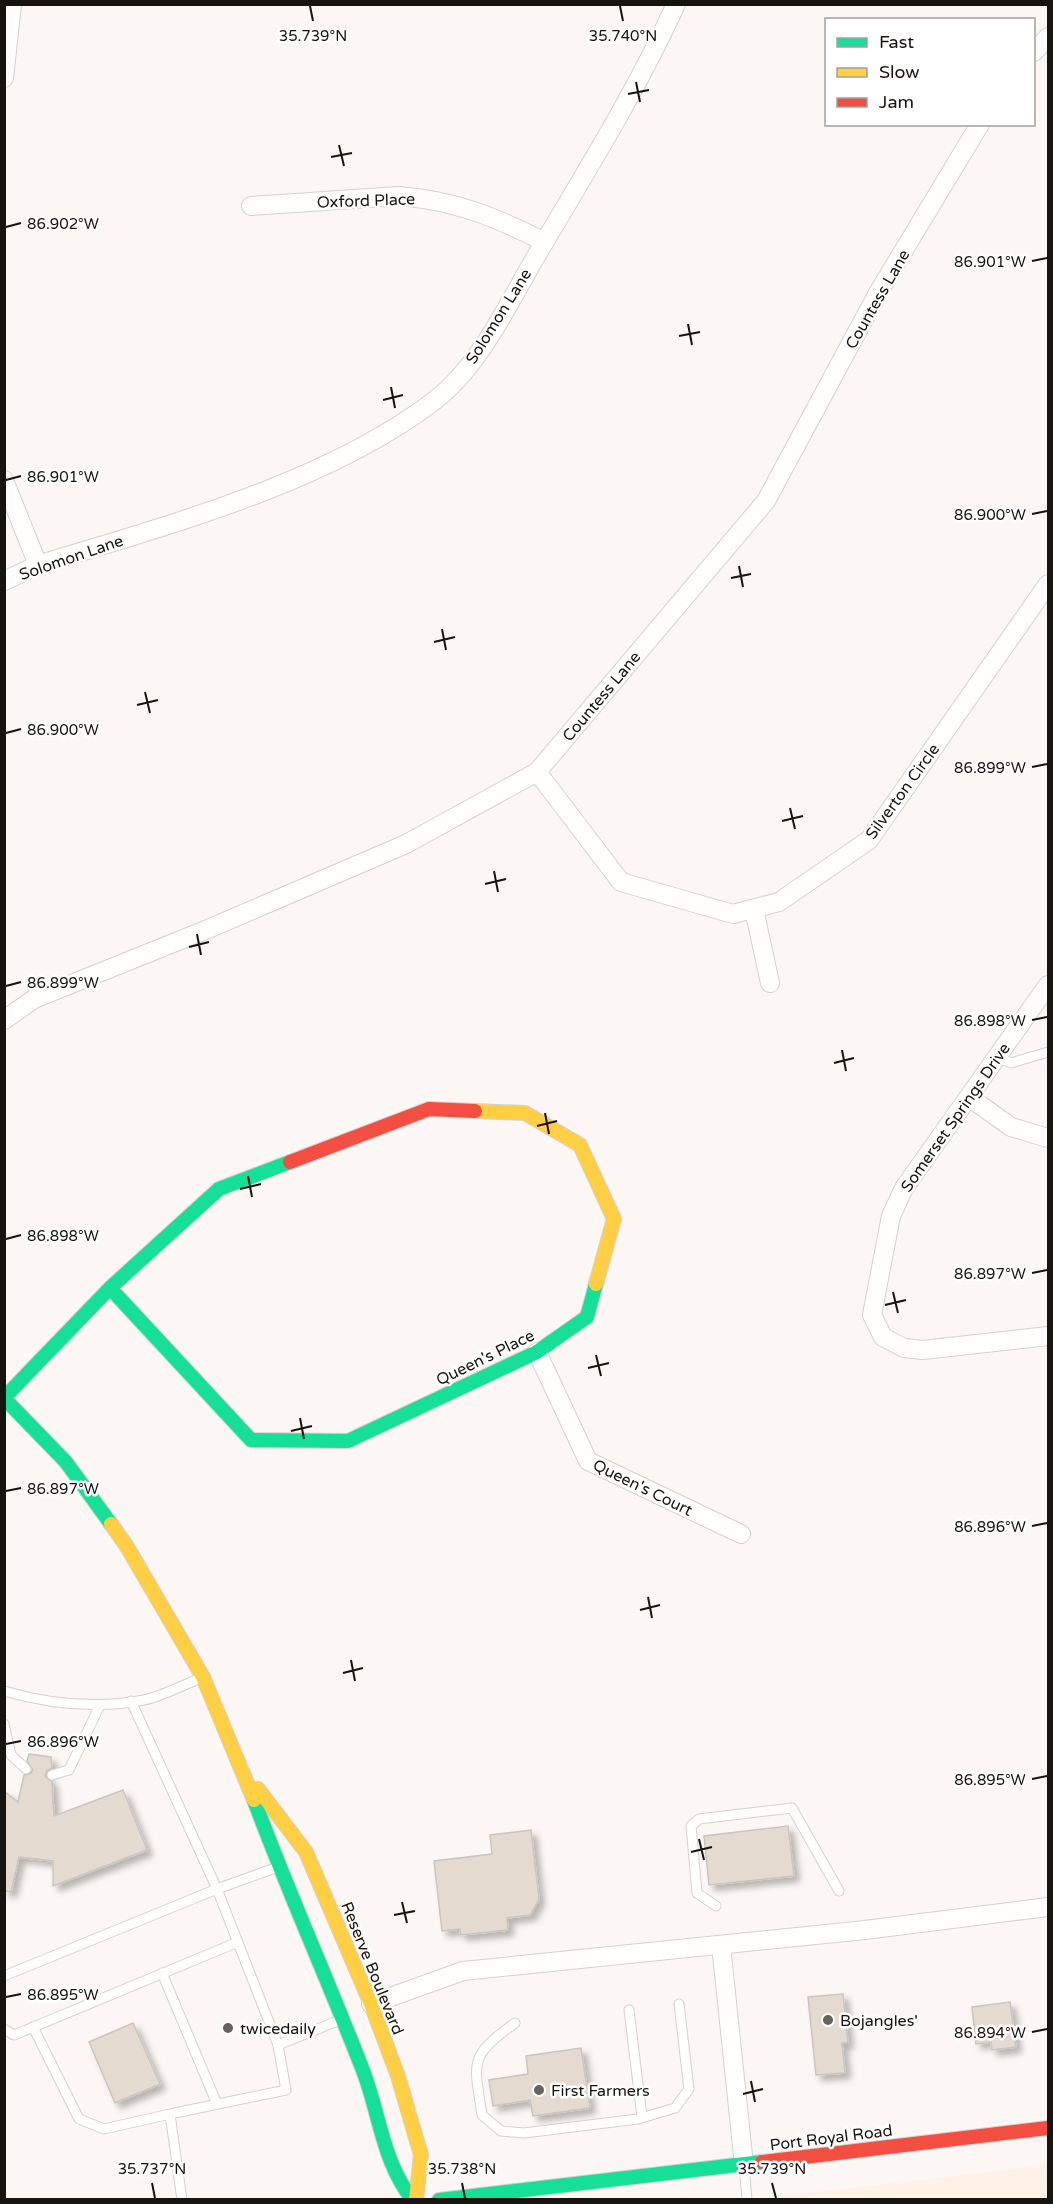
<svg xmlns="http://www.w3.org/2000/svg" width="1053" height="2204" viewBox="0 0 1053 2204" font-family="'Varela Round',sans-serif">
<defs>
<filter id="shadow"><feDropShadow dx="5.5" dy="5.5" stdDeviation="3" flood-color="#0004"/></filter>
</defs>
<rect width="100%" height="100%" fill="#fcf7f4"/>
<path fill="#fef2e6" d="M1048,2165V2199H755Z"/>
<path fill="#e4dad0" stroke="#c9c5c1" stroke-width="1.5" filter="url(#shadow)" d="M29,1754L51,1757L52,1768L47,1771L45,1776L52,1782L54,1816L123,1790L147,1850L53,1886V1861L19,1857L11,1892L4,1891V1791L18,1802L24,1775L30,1774L33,1770L27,1761Z
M788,1826L794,1876L709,1885L704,1836Z
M531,1830L539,1899L530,1915L507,1918L508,1930L461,1935L460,1929L442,1931L434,1861L492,1854L490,1835Z
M843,1994L848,2043H842L845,2073L816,2075L808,1997Z
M1010,2002L1016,2047L992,2050L991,2042L976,2044L972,2007Z
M133,2023L160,2084L115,2103L89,2042Z
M581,2048L590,2108L533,2116L530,2100L493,2106L489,2080L528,2074L526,2056Z"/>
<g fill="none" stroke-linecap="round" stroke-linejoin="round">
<g stroke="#d6d1cd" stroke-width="11">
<path id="lane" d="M997,1057L1011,1063L1048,1052
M4,1691C49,1704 97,1709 144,1700C163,1696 183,1685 201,1678
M131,1701L217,1889L278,2045L340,2020
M4,1724L11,1755L26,1769
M52,1775L69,1770L100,1705
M716,1906L697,1893L691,1826L699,1819L792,1808L839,1891
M162,1973L217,2104
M4,1976L217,1889L278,1867
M629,2010L642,2117
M515,2023C468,2057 474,2061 482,2115L501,2131L524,2133L638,2119L675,2108L689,2089L679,2004
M33,2027L79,2119L104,2129L170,2114
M4,2029L14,2035L19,2033L238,1942
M744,2165L747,2200
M182,2200L170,2114L286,2090L278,2045"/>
</g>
<g stroke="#d6d1cd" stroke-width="20">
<path id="street" d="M1034,52L1048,37
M4,78L12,4
M251,206L398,196C454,200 495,217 545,242
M4,480L38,565
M4,581L38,565C167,525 325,484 434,401C479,367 507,306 535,258C584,175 636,92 676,4
M537,772L621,882L733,914L779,902L869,840L1048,584
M754,909L770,983
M1048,985L904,1188L891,1216L872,1315L883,1337L904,1348L923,1350L1048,1336
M4,1020L34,999L208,929L406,844L537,772L766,501L878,293L980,124
M969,1097L1011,1127L1048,1138
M537,1352L588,1461L741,1534
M721,1945L744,2165
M371,2004L463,1971L865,1930L1048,1907"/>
</g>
<g stroke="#d6d1cd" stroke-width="16">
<path id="fast" d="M110,1288L251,1440L348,1441L537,1352L587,1317L596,1284
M111,1524L66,1462L4,1398L110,1288L219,1189L290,1162
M254,1800C288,1892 329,1982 364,2073C380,2116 383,2163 413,2200
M439,2200L762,2162"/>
</g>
<g stroke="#d6d1cd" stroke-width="16">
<path id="slow" d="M475,1111L525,1113L580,1145L614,1219L596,1284
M111,1524L126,1545L203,1677L254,1800
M258,1789L306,1852L371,2004L398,2076L421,2155L416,2200"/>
</g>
<g stroke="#d6d1cd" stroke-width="16">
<path id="jam" d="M290,1162L429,1109L475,1111
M762,2162L1048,2128"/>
</g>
<use href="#lane" stroke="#fffefd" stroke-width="9"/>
<use href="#street" stroke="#fffefd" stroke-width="18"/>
<use href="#fast" stroke="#16e098" stroke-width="14"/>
<use href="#slow" stroke="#ffcf43" stroke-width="14"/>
<use href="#jam" stroke="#f24e42" stroke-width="14"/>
</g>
<path fill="none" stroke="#17130f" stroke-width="2" d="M310,6L313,21M620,6L623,21M636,82L640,102M628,94L649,90M339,145L344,166M331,157L352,153M6,227L21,223M1032,261L1047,258M688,324L692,345M679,336L700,332M391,387L395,408M383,400L403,395M6,480L21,476M1032,514L1047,511M739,566L743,587M731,578L751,574M442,629L446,650M434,642L455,637M145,692L150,713M137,705L158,700M6,733L21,729M1032,767L1047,764M790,808L795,829M782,821L803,816M494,871L498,892M485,884L506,879M197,934L201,955M189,947L209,942M6,986L21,982M1032,1020L1047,1017M842,1050L846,1071M834,1063L854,1058M545,1113L549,1134M537,1126L557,1121M248,1176L252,1197M240,1189L261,1184M6,1239L21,1235M1032,1273L1047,1270M893,1292L898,1313M885,1305L906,1300M596,1355L601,1376M588,1368L609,1363M300,1418L304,1439M291,1431L312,1426M6,1491L21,1488M1032,1526L1047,1523M648,1597L652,1618M640,1610L660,1605M351,1660L355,1681M343,1673L363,1668M6,1744L21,1741M1032,1779L1047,1776M699,1839L704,1860M691,1852L712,1847M402,1902L407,1923M394,1915L415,1911M6,1997L21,1994M1032,2032L1047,2029M751,2081L755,2102M743,2094L763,2089M152,2183L155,2198M462,2183L465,2198M772,2183L776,2198"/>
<g fill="#67635f" stroke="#fff" stroke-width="2">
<circle cx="828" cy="2020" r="6"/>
<circle cx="228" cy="2028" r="6"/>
<circle cx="539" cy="2090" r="6"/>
</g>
<g text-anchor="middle" stroke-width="5" stroke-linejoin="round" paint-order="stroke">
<g font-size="16" fill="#17130f" stroke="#fff">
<text transform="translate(366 200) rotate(-2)" y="6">Oxford Place</text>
<text transform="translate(877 299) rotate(-60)" y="6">Countess Lane</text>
<text transform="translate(498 316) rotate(-58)" y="6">Solomon Lane</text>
<text transform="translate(71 557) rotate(-19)" y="6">Solomon Lane</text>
<text transform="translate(601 696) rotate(-50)" y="6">Countess Lane</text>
<text transform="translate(902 791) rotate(-54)" y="6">Silverton Circle</text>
<text transform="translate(955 1117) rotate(-55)" y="6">Somerset Springs Drive</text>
<text transform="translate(485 1357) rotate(-26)" y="6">Queen's Place</text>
<text transform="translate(643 1487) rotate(26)" y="6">Queen's Court</text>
<text transform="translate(373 1968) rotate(68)" y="6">Reserve Boulevard</text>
<text transform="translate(831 2137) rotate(-7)" y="6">Port Royal Road</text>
</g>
<g font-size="16" fill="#17130f" stroke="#fff" text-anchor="start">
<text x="840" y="2026">Bojangles'</text>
<text x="240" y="2034">twicedaily</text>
<text x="551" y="2096">First Farmers</text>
</g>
</g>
<g font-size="15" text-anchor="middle" fill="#17130f" stroke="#fff" stroke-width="5" stroke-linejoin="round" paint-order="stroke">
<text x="313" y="41">35.739°N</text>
<text x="623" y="41">35.740°N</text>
<text x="63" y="229">86.902°W</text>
<text x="990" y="267">86.901°W</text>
<text x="63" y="482">86.901°W</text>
<text x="990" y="520">86.900°W</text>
<text x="63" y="735">86.900°W</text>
<text x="990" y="773">86.899°W</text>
<text x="63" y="988">86.899°W</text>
<text x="990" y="1026">86.898°W</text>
<text x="63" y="1241">86.898°W</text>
<text x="990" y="1279">86.897°W</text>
<text x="63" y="1494">86.897°W</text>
<text x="990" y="1532">86.896°W</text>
<text x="63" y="1747">86.896°W</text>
<text x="990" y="1785">86.895°W</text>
<text x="63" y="2000">86.895°W</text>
<text x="990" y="2038">86.894°W</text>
<text x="152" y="2174">35.737°N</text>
<text x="462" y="2174">35.738°N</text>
<text x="772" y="2174">35.739°N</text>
</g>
<rect width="1053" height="2204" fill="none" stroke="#17130f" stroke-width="12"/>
<rect x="825" y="18" width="210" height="108" fill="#ffffff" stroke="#a2a19f" stroke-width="1.5"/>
<rect x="837" y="38" width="30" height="9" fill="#16e098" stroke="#a2a19f" stroke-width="1.5"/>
<text x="879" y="48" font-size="18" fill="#17130f">Fast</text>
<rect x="837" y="68" width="30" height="9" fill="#ffcf43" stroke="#a2a19f" stroke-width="1.5"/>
<text x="879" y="78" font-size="18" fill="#17130f">Slow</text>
<rect x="837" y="98" width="30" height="9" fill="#f24e42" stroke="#a2a19f" stroke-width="1.5"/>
<text x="879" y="108" font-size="18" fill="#17130f">Jam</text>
</svg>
